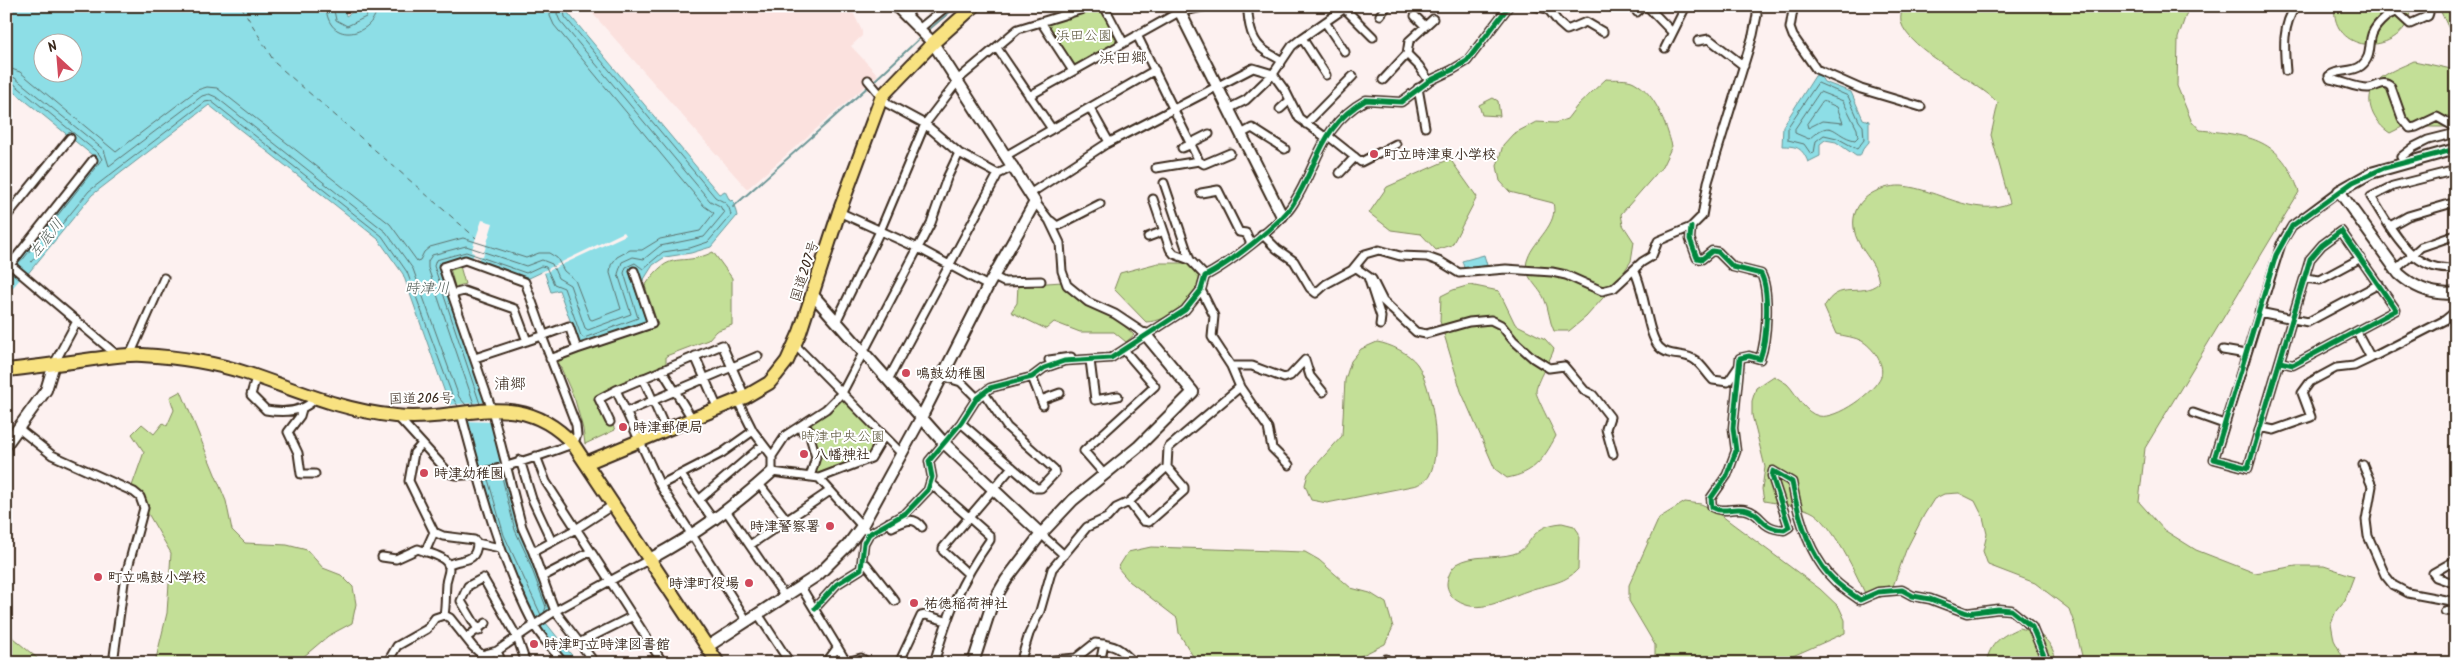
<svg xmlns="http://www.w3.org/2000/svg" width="2462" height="669" viewBox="0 0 2462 669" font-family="Kalam,'Klee One',sans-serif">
<rect width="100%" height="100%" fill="#fdf1f0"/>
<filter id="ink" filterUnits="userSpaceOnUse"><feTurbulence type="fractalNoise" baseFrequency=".02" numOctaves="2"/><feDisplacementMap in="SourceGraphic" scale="10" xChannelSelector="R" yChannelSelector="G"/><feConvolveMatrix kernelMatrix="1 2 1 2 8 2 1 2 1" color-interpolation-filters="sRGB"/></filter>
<g filter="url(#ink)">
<path fill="#fbe1de" d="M586,6H850L862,31V36L851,46L878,75L747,189Z"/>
<path fill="#c3df97" stroke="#7f845a" d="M1902,6H2189L2178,38L2177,86L2191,120L2200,130C2250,135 2282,139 2299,192L2145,448L2139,502L2164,530L2196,550L2255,573L2296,566H2324L2354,576L2345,600L2336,611L2331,623L2334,640L2346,663H2086L2082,656L2075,626L2069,609L2035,583L1988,565L1983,551L1987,534L1983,517L1975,501L1959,493L1944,494L1934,499L1924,515L1906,550L1892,589L1881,597L1868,600C1858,578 1832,520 1810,511C1796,505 1779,504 1764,501L1762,489L1765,467L1752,415V401L1756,388L1774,376C1778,379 1783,381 1787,384C1797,394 1804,413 1819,416C1836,420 1875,392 1881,376C1885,363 1872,347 1862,341C1855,337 1844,336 1836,334L1824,307C1839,279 1860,299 1879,283C1877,260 1856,249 1854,228C1850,201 1877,185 1902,186C1938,189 1973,218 2010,203L1991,135L1998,103C1977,80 1909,51 1901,22C1900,17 1902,11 1902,6Z
M2335,6H2410C2413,43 2358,59 2339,28C2335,21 2334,14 2335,6Z
M2443,6H2456V33L2450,31L2441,12Z
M1100,7L1104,8L1118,41L1075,66L1072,64L1046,25L1047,23Z
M2414,61L2456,70V127H2402L2390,133C2374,123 2362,100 2376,83C2385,72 2402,67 2414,61Z
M1606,79C1614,80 1627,78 1634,82C1656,94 1666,124 1672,146L1662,167L1621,214L1623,225L1634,242L1631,261L1618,281L1586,317L1569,331H1554C1549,321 1549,308 1544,298C1537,284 1521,275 1528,258C1534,240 1559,224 1553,203L1510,192L1500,181L1497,166L1503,145L1513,134L1536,122L1555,123L1567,119L1577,106Z
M1493,98L1498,101L1500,116L1482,115L1479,105Z
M1450,159L1477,197L1452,245L1436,250L1421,234L1391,230L1369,213L1387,187Z
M713,252L732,278V325L716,331L708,340L666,356V364L618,385L615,389L600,396L615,430L585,444L583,429L575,400L557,359L658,325L645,286C672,246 679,269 713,252Z
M1158,263H1188L1201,277C1196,301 1171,321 1146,322L1114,289L1120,273Z
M460,266L465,284L455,287L450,268Z
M1062,282L1080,301L1118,320L1134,335L1126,342L1114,332H1080L1054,322L1046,329L1011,312L1017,303L1018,285Z
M1470,285L1499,291L1515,324L1545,339L1554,349C1551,360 1535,382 1536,392C1537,398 1552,427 1556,436C1543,460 1534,473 1507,478L1495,469L1461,391L1440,321L1441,296L1453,290Z
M1377,342C1390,344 1409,353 1417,364C1432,385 1443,453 1429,476C1427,480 1421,483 1417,485L1327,503L1311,500L1305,485L1308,474L1342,436L1345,380L1351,361L1361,349Z
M181,391L226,501L232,530L245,543L287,545L307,550L323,568L341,575L353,587L356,604L352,623L328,636L296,663H155L167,613L171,553L132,486L144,452L132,434L142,424L154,434L163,423L167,426L174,410L170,397Z
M842,397L880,435C880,460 835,469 816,477V472L813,473V436L816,431L809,424Z
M1685,502L1701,504L1714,510L1820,589L1839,607L1845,620V633L1777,663H1655V645L1629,601V585L1659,518Z
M1562,523L1574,526L1579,533L1578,569C1564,585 1545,584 1527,591C1503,599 1479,616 1456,600C1451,597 1447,589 1447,584C1447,578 1451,568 1457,564C1473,554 1495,559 1513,554C1534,548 1527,526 1562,523Z
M1151,547L1305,552L1319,560L1351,588L1370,593L1386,603L1393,627L1385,644L1346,663H1197L1179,633L1177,618L1129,581L1118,568L1128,552Z
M6,628L13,638L37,658L39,663H6Z
M2019,628C2042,633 2051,639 2057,663H1986C1990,643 2001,636 2019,628Z"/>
<path fill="#8ddee6" stroke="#6c9696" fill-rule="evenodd" d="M6,6H344L346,16L362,6H575L568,13L719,194L725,191L730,201L733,200L737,216L711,247L691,253L665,257L653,265L641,284L635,268L629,271L646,321L579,345L559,290L551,292L544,271L527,279L465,257L438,264L493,423L502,460L551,608L546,623L578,663H568L540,627L499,537L468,424L449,404L403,274L378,239L209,105L92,195L26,276L12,265L97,159L6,85ZM42,42H72V72H42Z
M1819,74L1824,82L1851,92L1863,119L1869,121V142L1863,149L1860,156H1856L1836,142L1825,140L1820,144V156L1808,162C1802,148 1798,146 1782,146L1783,126L1815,76Z
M1484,255L1487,265L1465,271L1462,261Z"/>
<path fill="#fdf1f0" d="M482,220L493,223L483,256H480L477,264L471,262L474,253L471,252Z
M624,232L626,235L542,274L541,272Z
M486,402L493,422L462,421L447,405Z"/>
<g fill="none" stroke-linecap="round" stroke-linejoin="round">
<path stroke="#5c726e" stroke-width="1" d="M326,6C327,48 376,36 377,6
M333,6L336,20L347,26L366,17L370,6
M6,67L20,72L116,152L197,90L207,87L217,88L390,224L417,261L420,260L424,252L430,247L463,238L526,258L539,253H549L557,258L564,271L575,280L590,319L592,320L621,309L610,273L611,265L617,257L630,250H642L660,239L700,231L714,213L704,206L554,25L550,16L551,6
M6,75L15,78L104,150L109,166L202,96L209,94L216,97L386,232L413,269L459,397L466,405
M6,81L13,83L99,154L102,159L21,262L24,267H27L89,191L205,102L211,101L382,236L407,272L454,400L458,406
M1818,83L1848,96L1859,121L1863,126L1864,140L1857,149L1837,138L1824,135L1816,141L1814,153L1811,154L1804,144L1788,140V127Z
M1820,92L1843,101L1857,129L1858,137L1855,140C1833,136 1834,116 1809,139L1795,133V129Z
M1823,101L1837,107L1843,123L1822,121L1808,128L1807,124Z
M474,404L428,268V261L432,255L466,246L526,266L542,260L552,264L558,278L570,285L585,328L588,330L631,314L618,274L622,262L633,257L644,259L660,246L704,237L724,213L720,206L710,201L560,21L557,14L559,6
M480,404L434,266L436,260L466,252L526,273L541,266L546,267L554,284L564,288L581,336L584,338L638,318L624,273L626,267L635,263L643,269L663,252L690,248L708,242L731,215C728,201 724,203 715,197L565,17L564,11L568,6
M501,473L515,530L527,556L546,607L544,613
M487,476L504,535L541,615"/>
<path stroke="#6c9696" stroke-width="2" d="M926,32L957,6
M873,82L921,37
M733,207L870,85"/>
<path stroke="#8ddee6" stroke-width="11" d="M6,287L26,264"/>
<path stroke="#54605a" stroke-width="1" stroke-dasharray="6 5" stroke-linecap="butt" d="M241,6L275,63L476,238"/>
<g stroke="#3b2a1e" stroke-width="11">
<path id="street" d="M1066,6L1068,14
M1104,6L1123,42
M1534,6L1548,9L1559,23L1567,30L1586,22L1603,32
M1647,6L1672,32
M1791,6L1793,10L1790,28L1793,36L1816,69L1861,89L1921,107
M1345,9L1373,37
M1637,12L1643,6
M1248,13C1249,26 1252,42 1264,50C1269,54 1276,57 1282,61
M1380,15L1387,6
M1415,16L1425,26
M907,18L912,6
M1041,22L1073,71
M1325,22L1345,52
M919,29L947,6
M1137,35L1199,161
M1302,38L1326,75
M1698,41L1709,39L1744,66
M997,48L1052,129
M1665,48L1686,6
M2286,71C2284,48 2282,25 2296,6
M868,80L888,104L925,124L959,153L998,174L1014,166
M1383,80L1407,54
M1429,81L1419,66L1407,54L1409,41L1433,19
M1418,88L1425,127
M1029,96L1179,12L1207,6
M1090,108L1109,142
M1228,109L1246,100L1273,74L1292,46L1302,38L1348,6
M1280,109L1290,100
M1306,124L1353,76
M1241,134L1252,128L1285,149
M1327,135L1361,162L1396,144
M1191,143L1209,134
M1182,148L1192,144
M1007,155L1155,70
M2404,162L2401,157L2414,147L2428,140L2452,134L2455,131L2453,126L2437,117L2416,127L2410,128L2402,118L2391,87C2383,79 2378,87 2369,88C2358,89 2342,81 2330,79L2329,76C2336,69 2352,73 2361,66C2371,58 2369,48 2371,38C2373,27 2387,13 2397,12L2410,24L2428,16L2429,13L2426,6
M1156,168L1199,161L1204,164L1230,153
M2456,170L2393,186L2371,197C2391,227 2412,275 2456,268
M1340,173L1355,157
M1164,183L1190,260L1205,276
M1031,193L1106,144L1253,68L1273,74L1286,92L1299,118L1325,137
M1201,193L1218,190L1239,232L1246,233L1251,244
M1153,199L1170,249L1174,254L1190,260
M1035,202L1049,220L1060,243L1062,271L1067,285L1088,302L1115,314L1145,334
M839,212L918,248L988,286
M6,217L70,138
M1051,221L1057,226L1100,204
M2390,226L2408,216L2456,202
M1691,227L1690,239L1697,258L1702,259L1712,251L1718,252L1733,267L1761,274C1770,291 1767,340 1760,359L1749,356L1740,358L1733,428L1736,451L1727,475L1711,498L1712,507C1724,514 1734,506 1747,510C1764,515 1759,528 1784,530L1789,527L1772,476L1773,471L1792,482C1798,517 1809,556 1835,581C1842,588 1852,594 1860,600L1878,592L1902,590L1913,596L1930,599L1967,613L1998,609L2011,610L2032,627L2047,663
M1262,234L1277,249L1294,261L1310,288L1316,293L1326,284L1352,270L1365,254L1379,250L1400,256L1427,257L1441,262L1459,273L1506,269L1552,272L1566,275L1602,291L1614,288L1642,262L1652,256L1658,241L1691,227L1702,216L1708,182L1753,35L1757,15L1756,6
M1148,237L1164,231
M6,261L118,356
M1355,267L1372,279L1383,301L1416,332L1426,334L1469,322L1491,320L1501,325L1513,340L1533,358L1549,368L1564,366L1585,391L1593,395L1610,417L1606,429L1613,454
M6,270L93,160
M1634,270C1645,290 1647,334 1659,347C1669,358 1685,352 1695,360C1702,365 1707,374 1713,380L1728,382L1739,366
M2395,270L2421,247L2456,235
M994,277L1004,282L1041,281
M1368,277L1381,317L1380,325
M2305,278L2320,280L2361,258
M1201,290L1214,316L1212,337L1231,366H1252L1284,378L1290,376L1305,360L1310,376L1323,392
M452,294L443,267L465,260L525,282L544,335
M2259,312L2308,322L2379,284
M836,322L880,231L925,124L961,77L1018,29L1093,6
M2357,332L2371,358
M542,336L569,326L577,349L652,324L634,271
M527,341L515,309L464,291L452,294L492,410L522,527L533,552L548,593L555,611L595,663
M794,344L901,453
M2223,350L2246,354
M130,355L164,278
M695,356L718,409
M550,359L577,349
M1049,360L1071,357
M1090,360L1095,400L1118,396
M2280,362L2293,365L2396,310L2341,231L2322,245L2310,259L2248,468L2214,459L2281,244L2292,226L2339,191
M54,364L76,323
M1231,366L1240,387L1268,428L1272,448L1289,465
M662,370L693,420
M942,376L961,382L977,398
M256,377L251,395L266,410C283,413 303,412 315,399
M1032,377L1043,405
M643,378L666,430
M888,380L998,174
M745,397L722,345L616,390L660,485L747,621
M1041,400L1060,393
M738,401L753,431
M302,409L300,416L288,432L298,453L301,474H315
M626,412L758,356
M461,413C480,484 499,557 533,623C540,637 554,650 563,663
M2193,413L2224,424
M397,416L449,473C467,484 549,452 573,444L577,435L576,425L542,336L475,358
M610,422L599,399L616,390
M961,423L1036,488H1041L1055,473L1054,469L1007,427L984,393
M2260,427L2274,430L2311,417L2302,393L2310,382L2336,368L2354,366L2371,358L2445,320L2456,311
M18,428L52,455L134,492L140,497L144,508L124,582L113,663
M802,432L808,429L812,432L811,440L816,457L810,477
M884,436L871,458L819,478L772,472V456L786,435L826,409L842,393L931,223L947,178L959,153
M422,444L414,453L409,481L434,532L443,536L474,540L477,543L500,548
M536,456L546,482L663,663
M520,460L532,499L552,542
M2363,465L2372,486L2366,520L2368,536L2385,575L2393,585L2408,593L2456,602
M1104,474L1084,451L1155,386L1124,350
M681,475L699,500L763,445
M819,478L869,534
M759,484L787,520
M931,484L990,536V540C959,584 949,611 934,663
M660,485L722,453L753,431L772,456
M699,500L714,521
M1129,502L1143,521L1149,522L1184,491V487L1167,467
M727,512L785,597
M889,522L892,527C903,522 913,515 922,527
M1041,534L1064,555
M750,545L830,491
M425,552L434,532
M533,552L576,529L613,505
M382,557L396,559L418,549C427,553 449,556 449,569C449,574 446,579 446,584C445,595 446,605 444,615
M2456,560L2433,573L2436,577L2456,584
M863,563L866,564L895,601
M448,565C461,557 476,565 477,543
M967,573L943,551V548L1012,467
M542,577L590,552
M801,587L847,663
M815,608L837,584L861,569L864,543L869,534L906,513L928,490L932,477L929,461L961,423L977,398L990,388L1032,377L1044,368L1064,361L1111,358L1185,310L1201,290L1205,276C1227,265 1280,225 1293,204C1319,164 1319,126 1366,100L1401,102L1429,81L1452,70L1467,61L1509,6
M2445,611L2456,612
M758,614L790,663
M479,631L461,601L468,586L483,578L517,637L526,663
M466,638L486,623
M581,642L633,616
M497,651L502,663
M482,655L497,651L555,611L650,559
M847,662L861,658L868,663
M387,663L397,646L427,629L435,618L444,615L450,618L473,647L482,655
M480,663L482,655
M826,663L837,648
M899,663L921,616L926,615L946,621
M1020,663L1029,634L1040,611L1052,569L1087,527L1107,518L1116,508L1129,502L1167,467L1168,448L1240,387
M1052,663L1053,660L1076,658L1095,643C1116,645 1120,648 1134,663
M1100,663L1104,644
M1375,663L1386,659L1391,663"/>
</g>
<g stroke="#3b2a1e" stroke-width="14">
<path id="secondary" d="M1177,6L1282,216
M2456,149L2371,173L2339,191L2399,274C2415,288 2434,296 2456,293
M812,294L944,443L1041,534
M6,445L46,390L54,364
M650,559C698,533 732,508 772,472
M707,647L818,575L848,545L862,526L921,418L988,286L1035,202L933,43L896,6
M973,663L992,604L1006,580L1041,534L1073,500L1138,447L1193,392L1145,334"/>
</g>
<g stroke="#3b2a1e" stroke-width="16">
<path id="highway" d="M6,370C35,367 64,363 93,359C109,357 126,354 142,355C178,357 212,362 246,373C297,390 339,410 395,416C463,423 518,385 573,444L718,663
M586,463L745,397L769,383L776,375L787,361L800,332L839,212L882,96L933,43L974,6"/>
</g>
<use href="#street" stroke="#fff" stroke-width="7"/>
<use href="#secondary" stroke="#fff" stroke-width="10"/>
<use href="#highway" stroke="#f8e281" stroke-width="12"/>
<g stroke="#fff" stroke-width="8">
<path id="cycleway" d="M1691,227L1690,239L1697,258L1702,259L1712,251L1718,252L1733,267L1761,274C1770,291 1767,340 1760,359L1749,356L1740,358L1733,428L1736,451L1727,475L1711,498L1712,507C1724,514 1734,506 1747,510C1764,515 1759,528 1784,530L1789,527L1772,476L1773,471L1792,482C1798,517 1809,556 1835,581C1842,588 1852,594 1860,600L1878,592L1902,590L1913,596L1930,599L1967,613L1998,609L2011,610L2032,627L2047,663
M2280,362L2293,365L2396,310L2341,231L2322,245L2310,259L2248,468L2214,459L2276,255L2292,226L2353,182L2384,168L2456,149
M815,608L837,584L861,569L864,543L869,534L906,513L928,490L932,477L929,461L961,423L977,398L990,388L1032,377L1044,368L1064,361L1111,358L1185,310L1201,290L1205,276C1227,265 1280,225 1293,204C1319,164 1319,126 1366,100L1401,102L1429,81L1452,70L1467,61L1509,6"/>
</g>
<use href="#cycleway" stroke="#00873e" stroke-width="5"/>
</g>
</g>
<g fill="#d1495b" stroke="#fff" stroke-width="2">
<circle cx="1374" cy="154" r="5"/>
<circle cx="906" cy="373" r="5"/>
<circle cx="623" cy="427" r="5"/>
<circle cx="804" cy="454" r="5"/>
<circle cx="424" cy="473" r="5"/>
<circle cx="830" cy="526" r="5"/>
<circle cx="98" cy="577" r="5"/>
<circle cx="749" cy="583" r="5"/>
<circle cx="914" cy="603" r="5"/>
<circle cx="534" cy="644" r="5"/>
</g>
<g text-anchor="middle" stroke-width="4" stroke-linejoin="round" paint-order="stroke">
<g font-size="14" fill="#5d573c" stroke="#fff">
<text x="1084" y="40">浜田公園</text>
<text x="843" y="441">時津中央公園</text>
</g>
<g font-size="14" font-weight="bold" fill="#3b2a1e" stroke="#fff" text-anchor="start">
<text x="1384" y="159">町立時津東小学校</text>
<text x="916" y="378">鳴鼓幼稚園</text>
<text x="633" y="432">時津郵便局</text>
<text x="814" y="459">八幡神社</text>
<text x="434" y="478">時津幼稚園</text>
<text x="820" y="531" text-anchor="end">時津警察署</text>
<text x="108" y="582">町立鳴鼓小学校</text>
<text x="739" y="588" text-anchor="end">時津町役場</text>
<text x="924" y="608">祐徳稲荷神社</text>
<text x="544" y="649">時津町立時津図書館</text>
</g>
<g font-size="14" fill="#3b2a1e" stroke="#fff">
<text transform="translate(804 271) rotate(-72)" y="5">国道207号</text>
<text transform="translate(421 398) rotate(-1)" y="5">国道206号</text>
</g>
<g font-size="15" font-style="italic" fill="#54605a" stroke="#fff">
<text transform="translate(46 238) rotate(-51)" y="5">左底川</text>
<text x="427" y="293">時津川</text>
</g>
<g font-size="16" fill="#3b2a1e" stroke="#fff">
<text x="1123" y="63">浜田郷</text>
<text x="510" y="389">浦郷</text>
</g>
</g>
<rect width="2462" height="669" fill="none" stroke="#fff" stroke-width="25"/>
<rect x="12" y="12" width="2437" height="644" fill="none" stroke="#3b2a1e" stroke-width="2" filter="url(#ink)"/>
<g transform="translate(58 58) rotate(334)"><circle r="24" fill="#ffffff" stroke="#b1aaa5"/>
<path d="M0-4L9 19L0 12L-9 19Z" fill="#d1495b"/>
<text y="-8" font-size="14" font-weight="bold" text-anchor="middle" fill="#3b2a1e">N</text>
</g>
</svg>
